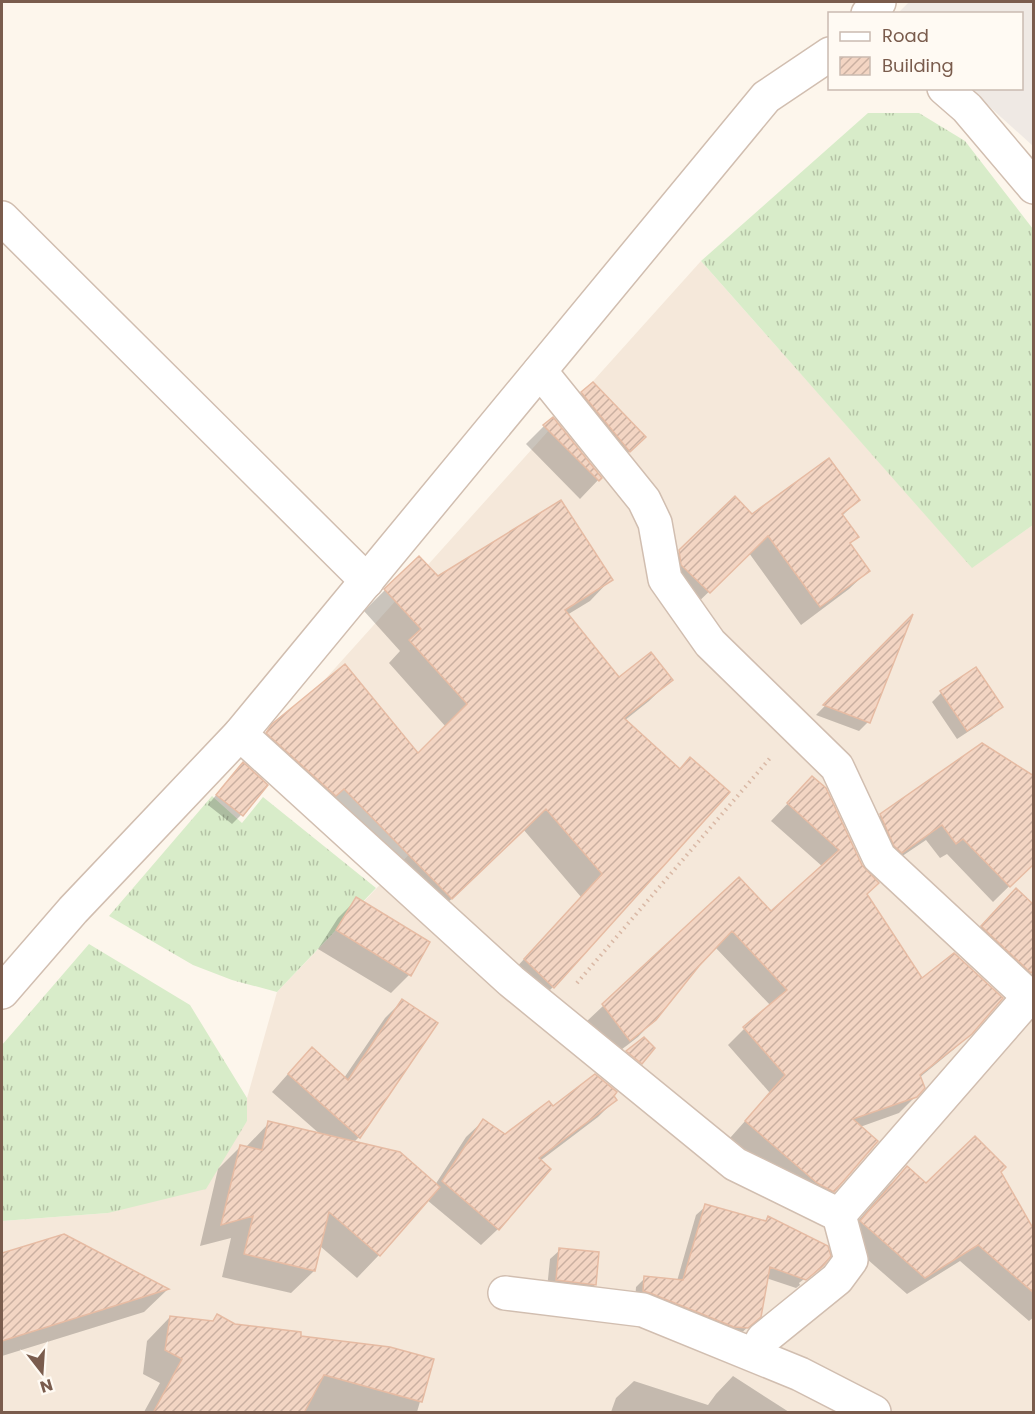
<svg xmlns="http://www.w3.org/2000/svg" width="1035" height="1414" viewBox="0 0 1035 1414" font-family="Poppins,sans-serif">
<defs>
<pattern id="grass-tufts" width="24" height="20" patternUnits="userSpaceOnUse" patternTransform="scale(1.5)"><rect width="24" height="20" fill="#d8ecc9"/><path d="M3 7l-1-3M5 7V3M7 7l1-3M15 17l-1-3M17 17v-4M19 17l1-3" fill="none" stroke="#b4c2a5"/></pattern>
<pattern id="building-hatch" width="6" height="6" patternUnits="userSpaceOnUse" patternTransform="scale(1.5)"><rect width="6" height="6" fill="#f3d5c3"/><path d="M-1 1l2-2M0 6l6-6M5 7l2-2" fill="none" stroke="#cab0a1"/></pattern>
</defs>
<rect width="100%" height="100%" fill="#fdf6ec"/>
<path fill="#f5e8da" d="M701,261L972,567L1033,525V1412H2V1221L108,1213L247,1121V1098L277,992L419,844L292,716Z"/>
<path fill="#efe9e4" d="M909,2H1033V146L970,89L1022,88V14L898,13Z"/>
<path fill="url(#grass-tufts)" d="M868,113H919L965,141L1033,229V525L972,568L701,261Z
M212,796L242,823L263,797L376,888L277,992L232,980L193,965L109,916Z
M89,944L190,1005L247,1098V1121L206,1189L108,1213L2,1221V1045Z"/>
<path fill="#0003" d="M582,393L644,437L610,470L563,412Z
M544,426L600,478L580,499L526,444Z
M735,498L752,516L858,500L842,516L857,536L849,545L868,571L849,589L801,625L749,553L690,610L661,570Z
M438,578L611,579L590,601L567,615L618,680H671L649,701L624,721L679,770L553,987L532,1008L503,982L581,897L523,829L430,920L247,752L270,730L418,755L446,727L389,663L400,651L364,611L385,590Z
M909,620L868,722L859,731L816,715Z
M976,669L1001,706L992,716L957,739L932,702L941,693Z
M243,764L266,785L241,815L232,824L208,805L234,773Z
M812,778L865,895L922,980L971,1033L953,1050L919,1078L916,1096L899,1113L860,1127L833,1191L816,1208L800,1199L730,1138L770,1093L728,1045L744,1029L771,1006L715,947L655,1019L638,1037L613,1056L586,1022L738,879L771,914L823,867L771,821Z
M1034,778V862L993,902L947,854L940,858L926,840L886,867L865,831L881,815Z
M357,899L409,975L391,993L318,949L338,918Z
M997,909L1034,968L1012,990L963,945Z
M402,1001L359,1137L353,1143L435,1185L466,1137L483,1121L506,1135L552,1109L612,1096L615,1100L598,1117L540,1161L549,1169L498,1229L481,1245L427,1200L379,1255L357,1278L320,1246L314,1271L291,1293L222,1277L231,1238L200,1246L218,1169L241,1146L246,1147L269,1123L321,1135L272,1092L295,1066L344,1078L385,1018Z
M907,1168L927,1185L1034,1233V1317L1029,1321L960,1261L907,1294L843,1238L889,1185Z
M706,1206L764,1222L768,1218L818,1268L799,1283L800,1285L796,1288L766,1278L749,1326L738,1336L635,1300L636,1287L645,1278L677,1281L696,1215Z
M64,1236L167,1290L144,1312L2,1356V1255Z
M560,1250L595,1285L585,1294L547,1289L550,1259Z
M218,1316L234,1325L432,1360L417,1412H144L160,1383L143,1374L147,1341L170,1317L211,1323Z
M733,1376L789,1412H611L616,1398L634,1381L708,1405L716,1394Z"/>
<path fill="url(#building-hatch)" stroke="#e6bba3" stroke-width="1.5" d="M593,382L646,437L630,452L581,392Z
M553,417L602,478L599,481L543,425Z
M829,458L860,500L842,514L859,537L850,543L870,571L820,607L768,536L710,593L681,565L679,550L735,496L752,514Z
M561,500L613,580L565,610L619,677L651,652L673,680L624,718L680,769L690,757L730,792L554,988L524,959L602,874L546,809L452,899L344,789L336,796L266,733L272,724L345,664L418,753L467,704L409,640L421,629L384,589L419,556L438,576Z
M913,614L870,723L823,705Z
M976,667L1003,707L967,731L940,691Z
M982,743L1034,776V864L1010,887L963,839L956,844L942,825L902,853L894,846L880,814Z
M243,762L268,785L243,816L216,795Z
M812,776L826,788L862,865L879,883L867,894L922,978L954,953L1003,998L972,1034L920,1075L925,1088L917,1097L853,1119L878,1141L834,1192L817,1183L745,1121L785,1075L743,1027L787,990L732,931L699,966L656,1020L630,1041L602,1004L739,877L771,911L839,850L787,803Z
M1016,888L1034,905V970L1031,973L981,926Z
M356,897L430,942L411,976L336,930Z
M402,999L438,1023L360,1138L288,1074L312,1047L348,1080Z
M644,1037L655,1048L642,1064L626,1051Z
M595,1074L617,1092L614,1096L617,1100L539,1158L551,1169L499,1230L442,1181L483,1119L505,1134L549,1101L553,1106Z
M268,1121L400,1152L440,1187L380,1256L329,1212L315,1271L244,1254L253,1216L221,1225L240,1145L262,1150Z
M975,1136L1006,1167L1001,1172L1034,1230V1293L978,1245L925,1278L860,1221L907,1166L926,1183Z
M705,1204L766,1221L768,1216L828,1246L831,1256L823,1266L806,1280L770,1267L761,1317L748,1328L734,1327L650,1293L643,1291L644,1276L683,1280Z
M64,1234L169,1289L2,1341V1253Z
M559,1248L599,1252L596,1285L556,1280Z
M217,1314L235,1324L301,1332V1336L390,1347L434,1359L422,1402L324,1375L304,1413H153L182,1359L165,1350L170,1316L213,1321Z"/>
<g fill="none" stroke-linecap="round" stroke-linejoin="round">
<g stroke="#d1beb0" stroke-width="36">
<path id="minor" d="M868,14L879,2
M2,218L367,581
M540,371L644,500L655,523L665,579L710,643L837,767L879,857L1034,1001
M240,734L511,981L735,1164L839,1215
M505,1293L643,1310L800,1374L874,1412
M754,1355L763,1339L837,1279L851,1260L839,1215L1029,997"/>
</g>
<g stroke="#d1beb0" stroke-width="36">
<path id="tertiary" d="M944,88L967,108L1034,187
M2,992L73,910L240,734L766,97L830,54"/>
</g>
<path stroke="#d9b8a5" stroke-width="4" stroke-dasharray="1.5 4.5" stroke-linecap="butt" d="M577,983L771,757"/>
<use href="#minor" stroke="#fff" stroke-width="33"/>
<use href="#tertiary" stroke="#fff" stroke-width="33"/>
</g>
<rect width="1035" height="1414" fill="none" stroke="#7a5c4d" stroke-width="6"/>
<rect x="828" y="12" width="195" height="78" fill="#fffaf3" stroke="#cabbb1" stroke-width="1.5"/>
<rect x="840" y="32" width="30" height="9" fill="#ffffff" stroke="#cabbb1" stroke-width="1.5"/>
<text x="882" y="42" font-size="18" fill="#7a5c4d">Road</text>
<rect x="840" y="57" width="30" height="18" fill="url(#building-hatch)" stroke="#cabbb1" stroke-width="1.5"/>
<text x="882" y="72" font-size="18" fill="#7a5c4d">Building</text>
<g transform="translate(42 1372) rotate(163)" stroke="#fffaf3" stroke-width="4.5" paint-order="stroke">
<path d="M0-4.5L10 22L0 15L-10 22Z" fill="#7a5c4d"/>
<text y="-9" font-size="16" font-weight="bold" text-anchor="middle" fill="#7a5c4d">N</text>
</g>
</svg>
